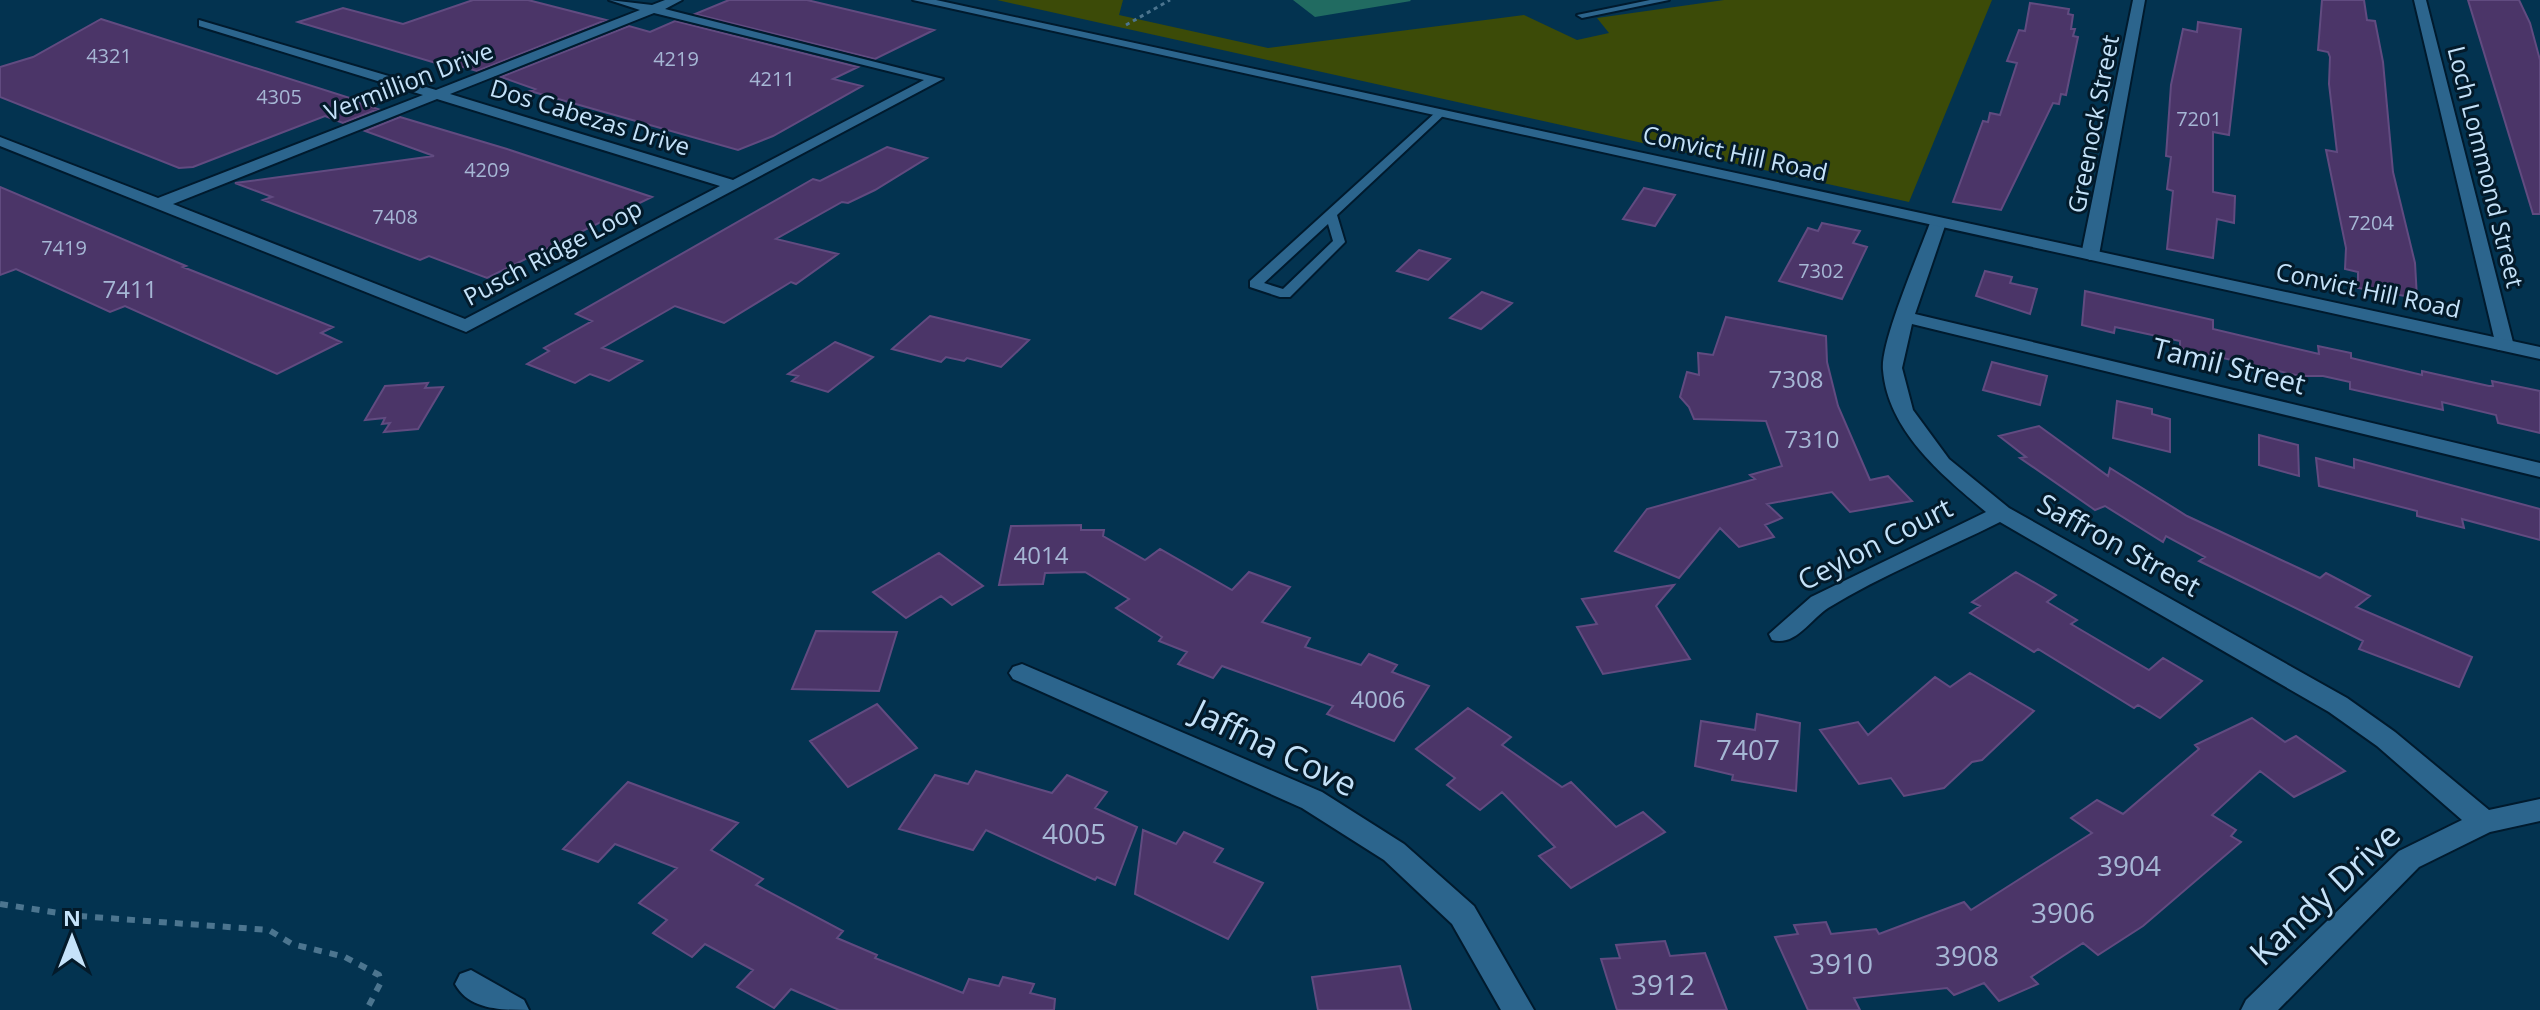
<svg xmlns="http://www.w3.org/2000/svg" width="2540" height="1010" viewBox="0 0 2540 1010" font-family="'Open Sans',sans-serif">
<rect width="100%" height="100%" fill="#033350"/>
<path fill="#3c4b08" d="M997,0H1123L1119,15L1268,48L1524,15L1577,40L1609,33L1597,18L1724,0H1992L1909,202Z"/>
<path fill="#216b61" d="M1293,0H1410L1411,1L1315,17Z"/>
<path fill="#4b3568" stroke="#614b80" stroke-width="2" d="M473,0H528L606,20L477,71L445,62L439,64L298,22L343,8L403,24Z
M729,0H807L934,30L875,59L695,14Z
M2322,0H2364L2367,20L2375,21L2383,62L2393,172L2415,263L2417,298L2358,288V272L2345,269L2346,248L2326,150L2337,152L2329,84L2330,57L2328,52L2318,50Z
M2468,0H2519L2530,23L2540,60V214H2533Z
M2030,3L2069,9L2068,14L2073,15L2071,29H2075L2073,36L2078,37L2066,95L2061,94L2059,104L2053,103L2001,210L1953,202L1983,121L1988,122L1990,113L2000,115L2017,63L2007,61L2019,30L2025,31Z
M101,19L353,99L350,100L378,109L343,123L325,116L193,167L179,168L0,97V67L33,57Z
M675,21L858,67L833,79L862,86L773,136L738,150L530,91L535,89L501,77L629,26L650,32Z
M2198,22L2241,29L2229,135L2213,132V192L2235,196L2234,223L2217,219L2213,258L2167,249L2173,191L2167,189L2171,157L2166,156L2171,85L2183,29L2197,32Z
M400,117L507,149L652,197L487,278L429,256L420,260L263,200L272,197L235,183L434,156L365,131Z
M887,147L927,158L875,190L848,203L842,202L776,239L838,254L796,284L791,282L724,323L675,306L602,348L642,361L609,381L590,374L575,383L527,364L549,351L544,348L592,321L576,314L813,179L820,181Z
M0,187L186,266L183,267L333,327L321,333L341,342L277,374L125,306L110,312L16,269L0,275Z
M1644,188L1675,195L1655,226L1623,219Z
M1822,223L1860,231L1853,243L1867,247L1842,299L1779,281L1808,228L1818,231Z
M1419,250L1450,259L1428,280L1397,271Z
M1985,271L2012,277L2010,283L2037,289L2030,314L1976,296Z
M2085,291L2213,320V329L2319,354L2318,346L2351,353V358L2422,375V371L2489,386H2493L2492,381L2540,391V433L2498,423L2496,415L2442,402L2443,410L2350,389V382L2323,376H2300L2180,348V341L2115,327L2114,333L2082,325Z
M1482,292L1512,303L1481,329L1450,318Z
M930,316L984,329L1029,340L1001,367L967,358L964,361L946,357L941,362L892,349Z
M1726,317L1826,336L1827,362L1838,406L1870,480L1888,476L1912,501L1850,512L1832,492L1767,504L1782,518L1765,525L1774,537L1739,547L1720,528L1679,578L1615,551L1647,509L1755,479L1750,475L1782,466L1766,421L1694,419L1689,407L1680,397L1687,372L1699,375L1698,353L1713,355Z
M835,342L873,357L828,392L792,381L798,376L788,374Z
M1992,362L2047,376L2040,405L1983,390Z
M428,383L425,388L443,387L418,429L384,432L390,423L382,424L385,418L365,420L385,386Z
M2117,401L2152,409V414L2170,419V452L2113,438Z
M2039,426L2108,476L2110,468L2187,516L2320,578L2326,573L2370,596L2356,607L2472,657L2459,687L2359,649L2363,641L2199,561L2205,557L2166,536L2163,542L2105,506L2095,510L2020,458L2026,457L1999,436Z
M2259,435L2298,445L2299,476L2259,465Z
M2316,458L2354,468V459L2540,509V540L2462,519L2464,528L2417,516V511L2319,486Z
M1081,525V530H1104L1103,536L1145,560L1160,549L1232,590L1249,572L1290,587L1262,622L1310,638L1305,647L1361,665L1369,654L1397,665L1392,672L1429,686L1394,741L1327,714L1333,706L1222,666L1213,678L1178,664L1187,652L1159,641L1162,637L1116,608L1129,599L1085,572L1045,573L1043,584L999,585L1011,526Z
M939,553L983,586L952,605L941,596L906,618L873,592Z
M2016,572L2056,595L2047,602L2077,620L2071,624L2149,670L2163,658L2202,681L2160,718L2138,705L2134,708L2038,649L2034,652L1970,613L1980,606L1972,602Z
M1674,585L1656,606L1690,659L1603,674L1577,627L1597,624L1582,599Z
M816,631L897,632L879,691L792,689Z
M1970,673L2034,711L1982,760L1972,762L1944,788L1904,796L1891,778L1859,784L1820,730L1858,722L1868,735L1935,677L1950,687Z
M877,704L917,748L848,787L810,741Z
M1468,708L1511,737L1502,745L1562,787L1571,782L1616,827L1643,812L1665,832L1571,888L1539,856L1555,847L1502,792L1480,810L1447,785L1455,778L1416,749Z
M1757,714L1800,723L1796,791L1732,780L1733,775L1695,766L1701,721L1755,730Z
M2252,718L2285,742L2296,736L2345,771L2294,797L2260,771L2212,815L2236,830L2231,836L2241,842L2143,926L2098,955L2083,943L2031,977L2038,984L1999,1001L1984,983L1954,995L1947,988L1854,998L1860,1010H1808L1775,937L1798,934L1794,925L1826,922L1831,934L1876,929L1879,934L1964,902L1971,910L2092,833L2071,818L2097,800L2123,814L2199,749L2195,745Z
M976,771L1052,793L1067,775L1107,792L1095,808L1137,827L1115,885L1097,877L1095,880L986,830L973,850L899,829L935,775L968,784Z
M628,782L738,823L711,850L763,879L756,885L843,931L837,938L877,955L875,958L963,993L969,979L999,986L1003,977L1034,984L1030,993L1055,999L1054,1010H839L791,989L774,1008L737,987L753,970L705,944L692,957L653,933L667,920L639,903L677,868L615,844L598,862L563,849Z
M1143,830L1176,844L1184,832L1223,849L1214,862L1263,883L1228,939L1135,894Z
M1665,941L1670,956L1705,953L1727,1010H1617L1601,959L1620,958L1616,945Z
M1400,966L1411,1010H1318L1312,977Z"/>
<g fill="none" stroke-linecap="round" stroke-linejoin="round">
<g stroke="#001a2d" stroke-width="4">
<path id="service" d="M1650,0H1669L1582,18L1577,15Z
M1436,112L1445,114L1337,215L1345,242L1290,297H1280L1250,287V281ZM1328,224L1333,241L1283,289L1264,283Z"/>
</g>
<g stroke="#001a2d" stroke-width="4">
<path id="minor" d="M609,0L652,5L665,0H682L665,9L943,79L466,332L0,146V137L158,198L423,95L199,26V20L436,90L640,10ZM654,13L924,80L733,180L450,94ZM437,99L720,186L465,319L173,204Z
M2133,0H2145L2099,255L2090,260L2081,255Z
M2414,0H2426L2514,346L2512,350H2498L2496,346Z
M1938,218L1946,223L1915,314L2540,463V477L1912,324L1902,368L1913,410L1949,459L2009,508L2347,698L2395,732L2489,810L2540,799V821L2490,832L2419,867L2278,1010H2241L2246,1000L2399,851L2462,820L2377,746L2329,712L2000,522C1944,550 1882,575 1828,608C1811,619 1795,647 1772,640L1769,634L1811,597L1986,512C1942,475 1888,431 1883,370C1880,343 1919,253 1930,223Z
M1022,664L1322,792L1404,844L1474,906L1534,1010H1501L1452,924L1384,860L1302,808L1013,679L1009,673L1013,667Z
M471,970L524,1000L529,1010C501,1010 469,1010 455,984L460,974Z"/>
</g>
<g stroke="#001a2d" stroke-width="4">
<path id="tertiary" d="M913,0H936L2540,347V359Z"/>
</g>
<path stroke="#4c758f" stroke-width="3" stroke-dasharray="4 4" stroke-linecap="butt" d="M1126,25L1170,0"/>
<path stroke="#4c758f" stroke-width="6" stroke-dasharray="8 8" stroke-linecap="butt" d="M0,904L79,916L269,930L292,944L345,957L379,975L381,982L367,1009"/>
<use href="#service" fill="#2c658d" fill-rule="evenodd"/>
<use href="#minor" fill="#2c658d" fill-rule="evenodd"/>
<use href="#tertiary" fill="#2c658d" fill-rule="evenodd"/>
</g>
<g text-anchor="middle" stroke-width="6" stroke-linejoin="round" paint-order="stroke">
<g font-size="20" fill="#a6b7d5">
<text x="109" y="63">4321</text>
<text x="676" y="66">4219</text>
<text x="772" y="86">4211</text>
<text x="279" y="104">4305</text>
<text x="2199" y="126">7201</text>
<text x="487" y="177">4209</text>
<text x="395" y="224">7408</text>
<text x="2371" y="230">7204</text>
<text x="64" y="255">7419</text>
<text x="1821" y="278">7302</text>
</g>
<g font-size="24" fill="#c5e2f9" stroke="#031a2a">
<text transform="translate(409 82) rotate(-21)" y="8">Vermillion Drive</text>
<text transform="translate(590 118) rotate(17)" y="8">Dos Cabezas Drive</text>
<text transform="translate(2094 124) rotate(-79)" y="8">Greenock Street</text>
<text transform="translate(1735 154) rotate(12)" y="8">Convict Hill Road</text>
<text transform="translate(2485 167) rotate(76)" y="8">Loch Lommond Street</text>
<text transform="translate(553 253) rotate(-28)" y="8">Pusch Ridge Loop</text>
<text transform="translate(2368 291) rotate(12)" y="8">Convict Hill Road</text>
</g>
<g font-size="24" fill="#a6b7d5">
<text x="130" y="298">7411</text>
<text x="1796" y="388">7308</text>
<text x="1812" y="448">7310</text>
<text x="1041" y="564">4014</text>
<text x="1378" y="708">4006</text>
</g>
<g font-size="28" fill="#c5e2f9" stroke="#031a2a">
<text transform="translate(2229 366) rotate(14)" y="10">Tamil Street</text>
<text transform="translate(1875 544) rotate(-27)" y="10">Ceylon Court</text>
<text transform="translate(2119 545) rotate(29)" y="10">Saffron Street</text>
</g>
<g font-size="28" fill="#a6b7d5">
<text x="1748" y="760">7407</text>
<text x="1074" y="844">4005</text>
<text x="2129" y="876">3904</text>
<text x="2063" y="923">3906</text>
<text x="1967" y="966">3908</text>
<text x="1841" y="974">3910</text>
<text x="1663" y="995">3912</text>
</g>
<g font-size="34" fill="#c5e2f9" stroke="#031a2a">
<text transform="translate(1275 748) rotate(26)" y="12">Jaffna Cove</text>
<text transform="translate(2325 894) rotate(-43)" y="12">Kandy Drive</text>
</g>
</g>
<g transform="translate(72 938)" stroke="#031a2a" stroke-width="6" paint-order="stroke">
<path d="M0-6L14 30L0 20L-14 30Z" fill="#c5e2f9"/>
<text y="-12" font-size="22" font-weight="bold" text-anchor="middle" fill="#c5e2f9">N</text>
</g>
</svg>
